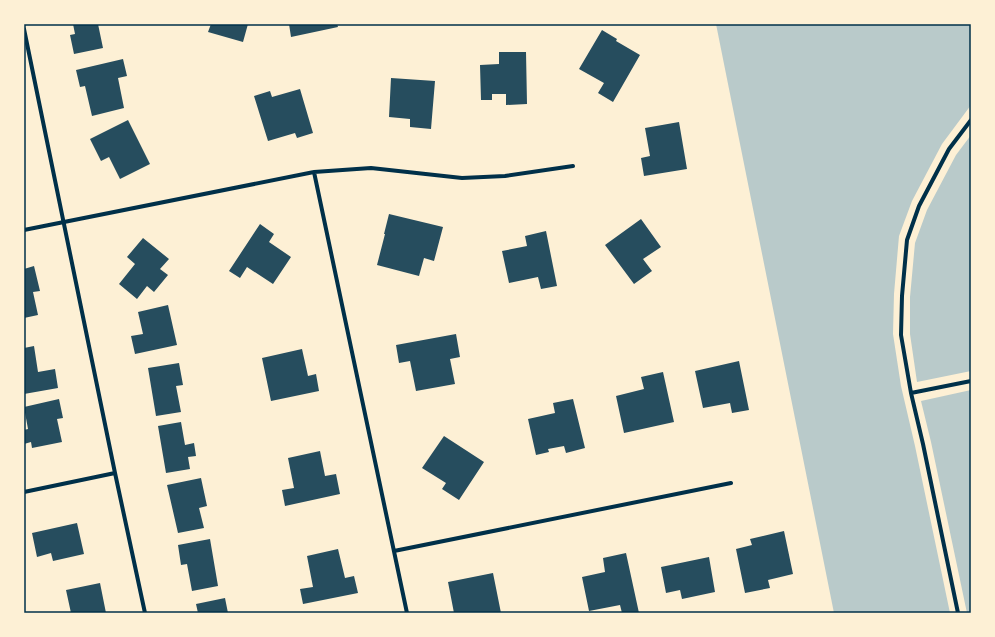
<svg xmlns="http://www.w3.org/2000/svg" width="995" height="637" viewBox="0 0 995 637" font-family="Lato,sans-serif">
<rect width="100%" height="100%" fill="#fdf0d5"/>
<path fill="#b9caca" d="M716,24H971V105L942,144L912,201L899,236L894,294L893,334L901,386L915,446L950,613H834Z
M971,135V371L917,382L910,334V297L915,243L927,210L956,155Z
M971,390V613H967L931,442L921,401Z"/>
<path fill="#264d5e" d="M73,24H98L103,48L74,54L70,35L75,34Z
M211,24H248L243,42L208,32Z
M289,24H337L338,27L291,37Z
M602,30L617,39L616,41L640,55L613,102L598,93L604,83L579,69Z
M499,52H526L527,104L506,105V94H492V100H481L480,65L499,64Z
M123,59L127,76L118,78L124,108L92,116L85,86L80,87L76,70Z
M391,78L435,81L431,129L410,127V119L389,117Z
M300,89L313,133L297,138L295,133L268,141L254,96L270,91L272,97Z
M128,120L150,164L120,179L109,157L101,161L90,139Z
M679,122L687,169L644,176L641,158L650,156L645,128Z
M389,214L443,227L434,261L424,258L419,276L377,265L385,234H384Z
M641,219L661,247L643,259L652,271L634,284L605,245Z
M260,224L274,234L269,242L291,257L273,284L247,267L240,278L229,271Z
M546,231L557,286L541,289L538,277L509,283L502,251L527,246L525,236Z
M143,238L169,259L160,269L168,275L154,292L147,286L137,299L119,284L135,264L127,257Z
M34,266L40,291L33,292L38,315L24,318V269Z
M168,305L177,345L135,354L131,336L143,334L138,312Z
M456,334L460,357L450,359L455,384L416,391L410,361L399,363L396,345Z
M34,346L38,372L55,369L58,388L24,394V348Z
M302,349L308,376L316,374L319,391L271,401L262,358Z
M739,361L749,410L732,413L730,403L703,408L695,371Z
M179,363L183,385L176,386L181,412L156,416L148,368Z
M663,372L674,422L624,433L616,396L644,389L641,377Z
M59,399L63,418L57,419L62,442L32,448L31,442L24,444V430L28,429L24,407Z
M573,399L585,448L566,453L564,446L548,449L549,452L536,455L528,419L555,413L553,403Z
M181,422L185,445L194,443L196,456L188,457L190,469L166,473L158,426Z
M444,436L484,462L459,500L442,489L446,483L422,468Z
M320,451L325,476L336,474L340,494L285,506L282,490L294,488L288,458Z
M201,478L207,506L199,508L204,528L178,533L167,485Z
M77,523L84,554L53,561L51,553L37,557L32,533Z
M784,531L793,574L768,580L770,588L745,593L736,549L752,545L750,539Z
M210,539L218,586L192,591L187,564L181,565L178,545Z
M338,549L345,578L354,576L358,593L303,604L300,589L313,587L307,556Z
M626,553L639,613H622L620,605L589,611L582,577L605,572L603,558Z
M709,557L715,592L682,599L680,590L666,593L661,567Z
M493,573L501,613H454L448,582Z
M100,583L106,613H71L66,590Z
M225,598L228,613H198L196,604Z"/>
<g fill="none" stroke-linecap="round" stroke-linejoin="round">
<path stroke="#003049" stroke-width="4" d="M24,29L115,473L145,613
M314,172L407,613
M24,230L314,172L371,168L462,178L505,176L573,166
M911,393L971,381
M24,492L115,473
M394,551L731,483
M958,613L923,444L911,393L901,335L902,296L907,240L919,206L949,149L971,120"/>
</g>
<rect width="995" height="637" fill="none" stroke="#fdf0d5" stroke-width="50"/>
<rect x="25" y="25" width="945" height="587" fill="none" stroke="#003049" stroke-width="1.5"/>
</svg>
